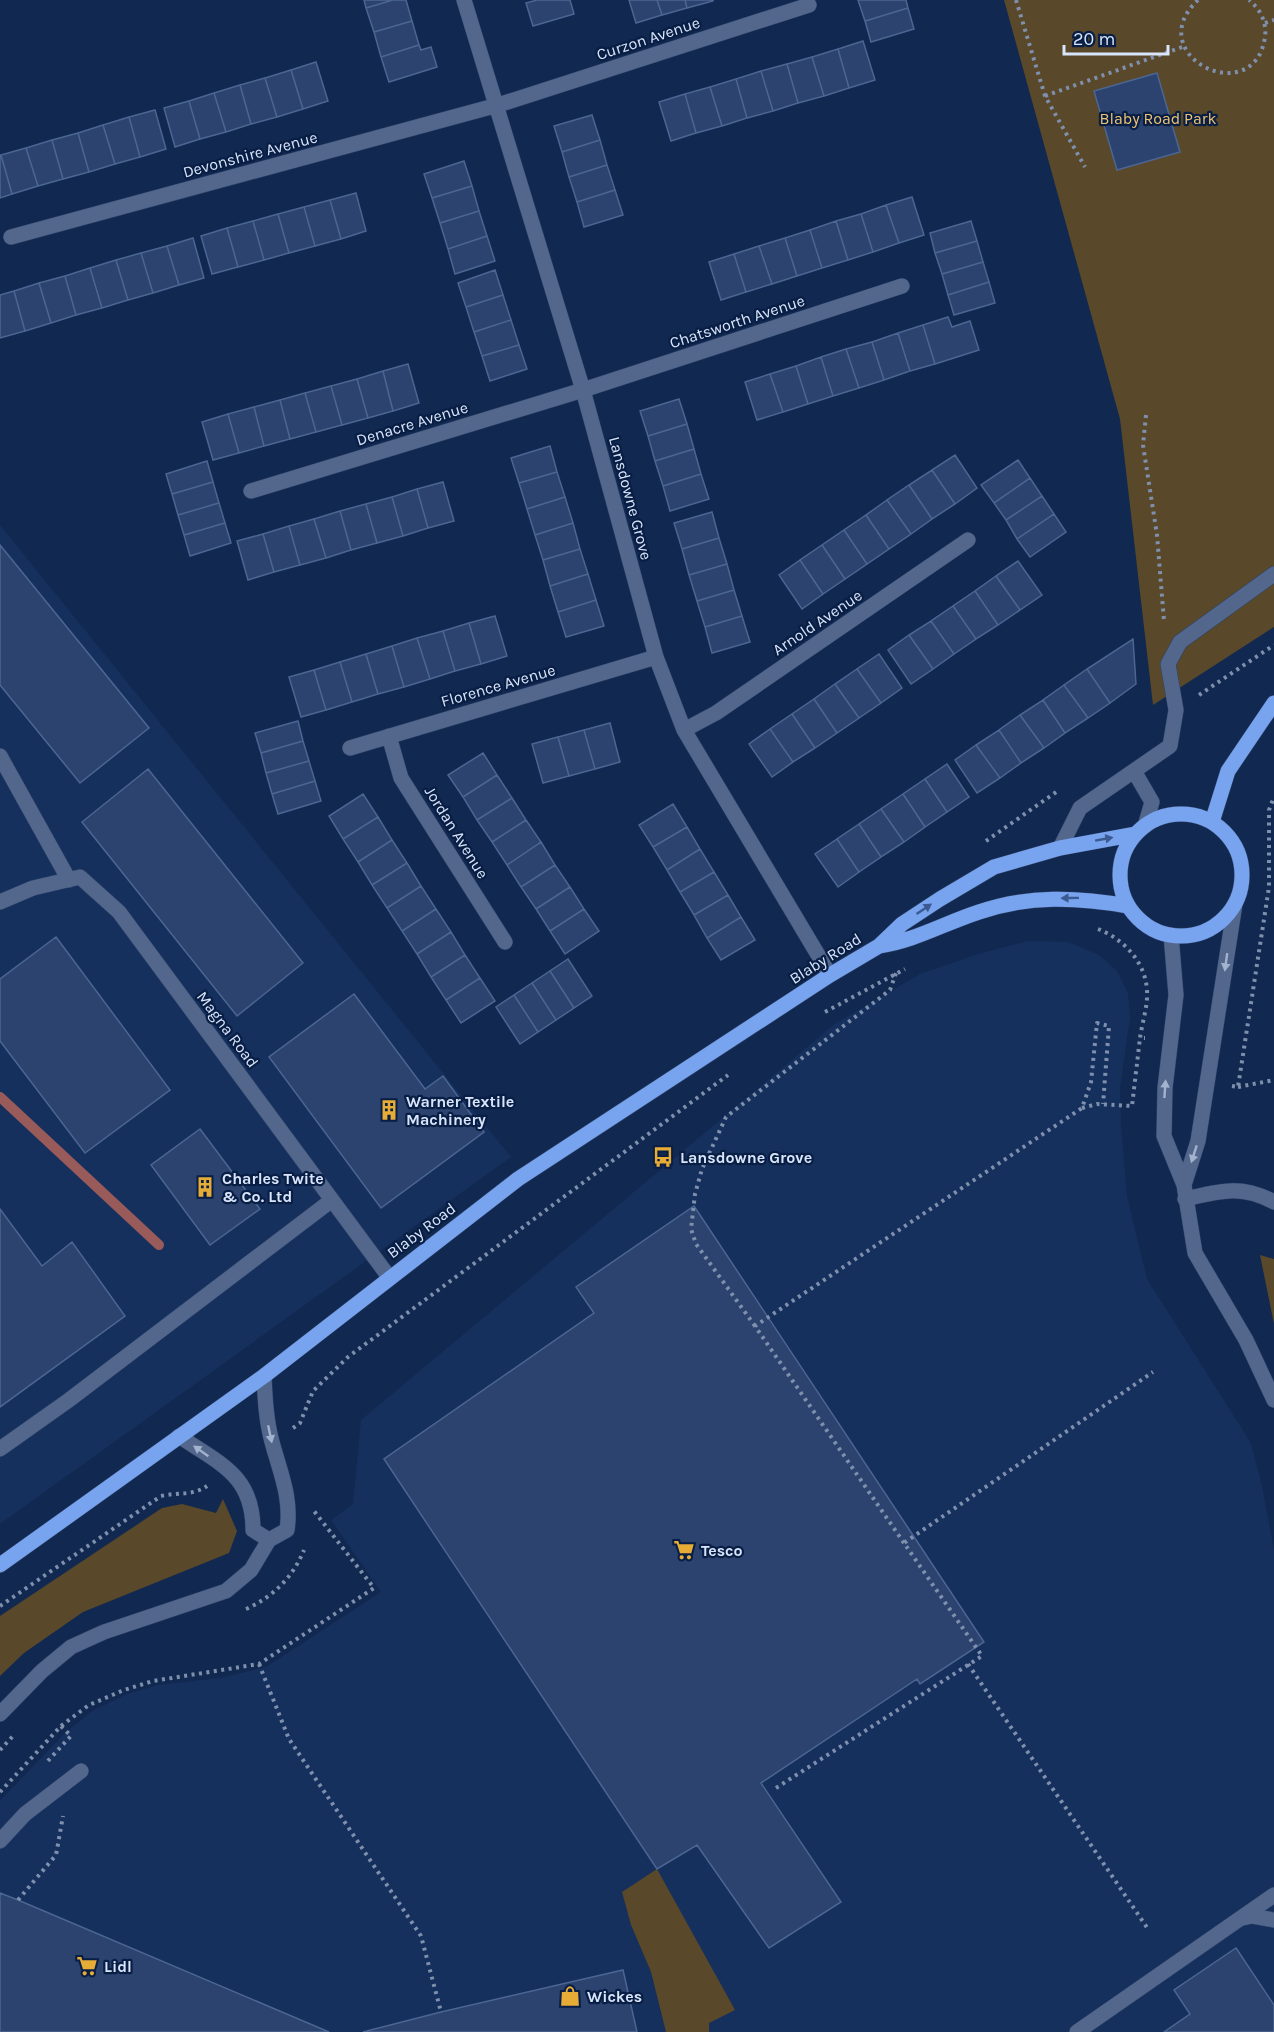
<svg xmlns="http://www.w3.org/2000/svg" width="1274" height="2032" viewBox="0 0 1274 2032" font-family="Karla,sans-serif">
<rect width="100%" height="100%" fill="#112850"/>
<path fill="#16305e" d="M0,525L511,1157L0,1524Z
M1028,941L1068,942L1099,955L1117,971L1128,993L1130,1018L1120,1088L1121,1125L1127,1196L1147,1279L1251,1443L1262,1486L1274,1550V2032H686L623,1894L631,1925L651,1972L666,2032H0V1801L63,1735L92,1711L127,1694L158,1685L220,1678L266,1667L381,1592L331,1520L353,1504L361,1420L836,1023L920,974L978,954Z"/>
<path fill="#594829" d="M1004,0H1274V627L1153,705L1120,419Z
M1260,1255L1274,1259V1324Z
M223,1499L237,1531L229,1553L83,1612L24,1653L0,1676V1616L162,1508L182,1504L216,1513Z
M657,1869L735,2010L709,2023V2032H666L651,1972L631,1925L622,1892Z"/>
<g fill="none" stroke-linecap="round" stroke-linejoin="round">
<path stroke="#985b5a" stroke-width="10" d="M0,1097L159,1245"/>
</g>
<path fill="#2b436e" stroke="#4c6693" stroke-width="1.5" d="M364,0H393L366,8Z
M393,0H406L412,21L374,32L366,8Z
M537,0H570L574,14L533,26L526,3Z
M629,0H657L662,15L636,23Z
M657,0H685L687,8L662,15Z
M685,0H713V1L687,8Z
M858,0H906L908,8L865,21Z
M908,8L914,29L871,42L865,21Z
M412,21L419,45L381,57L374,32Z
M863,41L875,80L849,88L838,49Z
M419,45L421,50L431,47L437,67L389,82L381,57Z
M838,49L849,88L824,96L812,57Z
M812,57L824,96L798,103L787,64Z
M316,62L328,101L303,109L291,70Z
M787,64L798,103L773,111L761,71Z
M291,70L303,109L277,117L265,78Z
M761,71L773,111L747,118L736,79Z
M1157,73L1180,152L1117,170L1094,91Z
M265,78L277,117L251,124L240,85Z
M736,79L747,118L722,126L710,87Z
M240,85L251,124L226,132L214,93Z
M710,87L722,126L696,133L685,94Z
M214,93L226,132L200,139L189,101Z
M685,94L696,133L671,141L659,102Z
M189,101L200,139L175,147L164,108Z
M155,110L166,149L140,157L129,117Z
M592,115L600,140L562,152L554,126Z
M129,117L140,157L115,164L103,125Z
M103,125L115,164L89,172L78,133Z
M78,133L89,172L63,179L52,140Z
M52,140L63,179L38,186L26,148Z
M600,140L607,165L569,177L562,152Z
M26,148L38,186L12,194L1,155Z
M1,155L12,194L0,198V155Z
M464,161L472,186L432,198L424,174Z
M607,165L615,190L577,202L569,177Z
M472,186L479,211L440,223L432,198Z
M615,190L623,215L584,227L577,202Z
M356,193L366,231L341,239L330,200Z
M912,197L924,235L899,243L886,205Z
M330,200L341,239L315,246L304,207Z
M886,205L899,243L873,252L861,214Z
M304,207L315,246L289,253L278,214Z
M479,211L487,236L448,249L440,223Z
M278,214L289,253L264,260L253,221Z
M861,214L873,252L848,260L836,221Z
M253,221L264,260L238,267L227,228Z
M836,221L848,260L822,268L810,230Z
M971,221L977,241L935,253L930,233Z
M227,228L238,267L212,274L201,236Z
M810,230L822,268L797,276L785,238Z
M487,236L495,261L455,274L448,249Z
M193,238L204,278L179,285L167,246Z
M785,238L797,276L772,284L759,246Z
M977,241L983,262L942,274L935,253Z
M167,246L179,285L153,293L141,253Z
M759,246L772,284L746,292L734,254Z
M141,253L153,293L128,300L116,260Z
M734,254L746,292L721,300L709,262Z
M116,260L128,300L102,308L90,268Z
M983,262L989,282L948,295L942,274Z
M90,268L102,308L76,315L65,276Z
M495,270L503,295L466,307L458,283Z
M65,276L76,315L51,323L39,283Z
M989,282L995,303L954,315L948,295Z
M39,283L51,323L25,331L14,291Z
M14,291L25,331L0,338V295Z
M503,295L511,320L474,332L466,307Z
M948,317L952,327L970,321L979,350L935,364L923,325Z
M511,320L519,345L482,356L474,332Z
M923,325L935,364L910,371L898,333Z
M898,333L910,371L884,380L872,342Z
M872,342L884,380L859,388L846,349Z
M519,345L527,369L490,381L482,356Z
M846,349L859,388L833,396L821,357Z
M821,357L833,396L808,404L796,366Z
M408,364L419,403L393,411L383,371Z
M796,366L808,404L783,412L770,374Z
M383,371L393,411L368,418L357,379Z
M770,374L783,412L757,420L745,382Z
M357,379L368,418L342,425L331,386Z
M331,386L342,425L316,432L305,393Z
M305,393L316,432L290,439L280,400Z
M679,399L687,424L648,436L640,411Z
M280,400L290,439L264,446L254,407Z
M254,407L264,446L239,453L228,414Z
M228,414L239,453L213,460L202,422Z
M687,424L694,449L655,461L648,436Z
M550,446L557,472L519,483L511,458Z
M694,449L701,474L663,486L655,461Z
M955,455L977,488L955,504L932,470Z
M1018,460L1030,478L994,503L981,485Z
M207,461L213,482L172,494L166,474Z
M932,470L955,504L932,519L909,485Z
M557,472L565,497L527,509L519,483Z
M701,474L709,499L670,511L663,486Z
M1030,478L1042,496L1006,520L994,503Z
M213,482L219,503L178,515L172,494Z
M443,482L454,521L428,528L417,489Z
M909,485L932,519L911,534L887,500Z
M417,489L428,528L403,536L392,497Z
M1042,496L1054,514L1017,539L1006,520Z
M392,497L403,536L377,543L366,504Z
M565,497L573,523L535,535L527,509Z
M887,500L911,534L889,549L866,515Z
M219,503L225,523L184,535L178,515Z
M366,504L377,543L351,550L340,511Z
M340,511L351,550L326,558L314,519Z
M712,512L719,538L682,549L674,523Z
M1054,514L1066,532L1030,557L1017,539Z
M866,515L889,549L867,564L844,530Z
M314,519L326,558L300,565L289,526Z
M225,523L231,543L190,556L184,535Z
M573,523L580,549L543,560L535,535Z
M289,526L300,565L274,572L263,534Z
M844,530L867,564L845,579L822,545Z
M263,534L274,572L248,580L237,541Z
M719,538L727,564L689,575L682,549Z
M0,545L149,728L80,783L0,685Z
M822,545L845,579L823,594L800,560Z
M580,549L588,574L550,586L543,560Z
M800,560L823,594L802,609L779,575Z
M1018,561L1042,595L1020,610L996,576Z
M727,564L734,590L697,601L689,575Z
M588,574L596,600L558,612L550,586Z
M996,576L1020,610L998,625L975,591Z
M734,590L742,616L705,627L697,601Z
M975,591L998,625L976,639L953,606Z
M596,600L604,626L566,637L558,612Z
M953,606L976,639L954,654L931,621Z
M495,616L507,656L481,664L469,623Z
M742,616L750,642L712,653L705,627Z
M931,621L954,654L933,669L909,635Z
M469,623L481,664L455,671L443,631Z
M443,631L455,671L430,679L417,638Z
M909,635L933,669L911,684L888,650Z
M417,638L430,679L404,687L392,646Z
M1133,639L1136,684L1110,703L1087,669Z
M392,646L404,687L378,694L366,654Z
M366,654L378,694L352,702L340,662Z
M879,654L902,688L881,703L857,669Z
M340,662L352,702L326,710L314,670Z
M857,669L881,703L859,718L835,684Z
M1087,669L1110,703L1088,718L1064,685Z
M314,670L326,710L301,717L289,677Z
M835,684L859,718L837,733L814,699Z
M1064,685L1088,718L1065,733L1043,700Z
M814,699L837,733L815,748L792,714Z
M1043,700L1065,733L1044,748L1020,715Z
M792,714L815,748L793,762L770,729Z
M1020,715L1044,748L1021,763L999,730Z
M298,721L303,741L261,753L255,733Z
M610,723L620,762L595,769L584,730Z
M770,729L793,762L772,777L749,744Z
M584,730L595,769L569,776L558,737Z
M999,730L1021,763L1000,778L976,745Z
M558,737L569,776L543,783L532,744Z
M303,741L309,761L266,773L261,753Z
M976,745L1000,778L977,793L955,760Z
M483,753L497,775L463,797L448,775Z
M309,761L315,781L272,794L266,773Z
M947,764L969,797L947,812L925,779Z
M148,769L303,963L237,1016L82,822Z
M497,775L512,798L477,820L463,797Z
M925,779L947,812L925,827L903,794Z
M315,781L321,801L278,814L272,794Z
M363,794L378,817L343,839L329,816Z
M903,794L925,827L904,842L881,809Z
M512,798L526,820L492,842L477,820Z
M673,804L687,827L653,847L639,825Z
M881,809L904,842L881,857L859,824Z
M378,817L392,840L358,862L343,839Z
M526,820L541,842L507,865L492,842Z
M859,824L881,857L859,872L837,839Z
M687,827L700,849L667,870L653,847Z
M837,839L859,872L838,887L815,854Z
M392,840L407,863L372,885L358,862Z
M541,842L555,865L521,887L507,865Z
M700,849L714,872L680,892L667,870Z
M407,863L421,886L387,908L372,885Z
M555,865L570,887L536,909L521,887Z
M714,872L728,895L694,915L680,892Z
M421,886L436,909L402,931L387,908Z
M570,887L584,909L550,931L536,909Z
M728,895L741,917L707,938L694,915Z
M436,909L451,932L417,954L402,931Z
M584,909L599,931L565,954L550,931Z
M741,917L755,940L721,960L707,938Z
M451,932L465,955L431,977L417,954Z
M56,937L170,1090L85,1153L0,1041V979Z
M465,955L480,978L446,1000L431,977Z
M568,959L592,996L574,1008L550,971Z
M550,971L574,1008L556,1020L532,983Z
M480,978L495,1001L461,1023L446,1000Z
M532,983L556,1020L538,1032L514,995Z
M354,994L425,1089L443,1076L484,1132L381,1208L269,1057Z
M514,995L538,1032L520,1044L496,1007Z
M200,1129L260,1209L210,1245L151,1165Z
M694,1206L984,1642L920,1684L917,1679L761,1783L841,1902L769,1948L697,1845L657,1869L384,1459L594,1313L576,1287Z
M0,1209L42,1266L72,1242L125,1316L0,1407Z
M0,1893L18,1900L329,2032H0Z
M1236,1948L1274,2005V2032H1164L1190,2014L1174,1990Z
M623,1970L637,2032H363L441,2012Z"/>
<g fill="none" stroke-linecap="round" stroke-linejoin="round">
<g stroke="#2d4268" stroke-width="16">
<path id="minor" d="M464,0L583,390L656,657L684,730L830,975
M11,237L498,105L809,5
M251,491L583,390L902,286
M684,730L716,713L968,540
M389,736L401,778L505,942
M350,748L656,657
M0,756L69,880
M1134,771L1152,802L1145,826
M1060,848L1080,808L1170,746L1176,710L1168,664L1180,642L1274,574
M0,902L33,888L80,877L119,912L389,1277
M1171,935L1176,995L1165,1088L1164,1136L1184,1185L1195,1253L1246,1340L1274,1400
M1184,1185L1198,1141L1235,904
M1185,1199C1220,1191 1241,1184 1274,1202
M179,1436C220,1464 253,1475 253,1530L269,1540
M0,1449L69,1400L332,1200
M0,1714L42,1671L71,1647L104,1632L226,1591L251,1570L269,1540L287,1530C292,1498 280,1472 272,1442C266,1420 265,1398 264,1376
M0,1841L25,1814L81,1771
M1243,1918L1252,1916L1274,1920
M1077,2032L1274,1895"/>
</g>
<g stroke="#2d4268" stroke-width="16">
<path id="major" d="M1120 875a61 61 0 1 1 122 0a61 61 0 1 1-122 0Z
M1212,822L1228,771L1274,703
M879,946C914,941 945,923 979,912C1029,895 1077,897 1128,906
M0,1565L264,1376L518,1179L830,975L879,946L902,924L940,899L994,867L1060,848L1136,834"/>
</g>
<path stroke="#7f90ad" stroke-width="4" stroke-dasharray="3 4.5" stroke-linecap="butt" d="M1016,0L1045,96L1085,167
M1198,0C1139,55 1254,112 1265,37C1267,22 1260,9 1249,0
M1265,23L1274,20
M1045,96L1185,46
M1146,415L1143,445L1157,535L1164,621
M1199,695L1274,645
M986,841L1059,790
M1098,929C1124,939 1146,963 1147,991C1148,1006 1142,1023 1140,1038H1145
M825,1012L905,969
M1232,1086L1238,1087L1269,887V810L1274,797
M1238,1087L1274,1080
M1082,1108L1097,1104L1132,1106L1140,1038
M755,1326L696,1244L691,1229L695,1194L702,1169L726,1117L890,990L896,973
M293,1428L300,1423L313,1391L348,1357L728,1075
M904,1543L755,1326L1082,1108L1091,1082L1097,1023L1109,1026L1103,1104
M0,1606L161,1496C178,1492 193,1496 207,1486
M246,1609C273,1597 293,1577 304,1550
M259,1664L289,1739L421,1936L441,2012
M968,1664L1148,1929
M61,1726L89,1705L124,1690L153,1681L259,1664L374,1588L314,1511
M0,1750L13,1736
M776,1788L982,1656L904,1543L1153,1372
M0,1792L61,1726L71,1736L46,1763
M18,1900L56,1855L63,1816"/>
<use href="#minor" stroke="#52678b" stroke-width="15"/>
<use href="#major" stroke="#78a3ee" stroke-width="15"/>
</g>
<defs><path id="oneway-solid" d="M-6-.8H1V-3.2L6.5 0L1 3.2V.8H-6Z" transform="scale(1.5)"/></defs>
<g fill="#3a5a91">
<use href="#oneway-solid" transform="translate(1104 839) rotate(-10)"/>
<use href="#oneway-solid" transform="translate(1070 898) rotate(179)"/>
<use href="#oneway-solid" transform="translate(924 909) rotate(-34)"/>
</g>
<g fill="#a3b3ce">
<use href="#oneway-solid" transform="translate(1226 962) rotate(98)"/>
<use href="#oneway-solid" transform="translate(1165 1089) rotate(-86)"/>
<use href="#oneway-solid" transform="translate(1194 1154) rotate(108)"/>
<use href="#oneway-solid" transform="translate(270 1434) rotate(78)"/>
<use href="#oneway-solid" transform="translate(201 1451) rotate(-145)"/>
</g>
<defs>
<g id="building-bare" transform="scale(1.62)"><path d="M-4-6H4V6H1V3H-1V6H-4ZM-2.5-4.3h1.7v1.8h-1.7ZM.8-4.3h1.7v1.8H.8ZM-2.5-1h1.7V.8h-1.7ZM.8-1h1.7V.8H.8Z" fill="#e6ac36" stroke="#081e45" stroke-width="2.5" paint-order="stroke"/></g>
<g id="bus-bare" transform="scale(1.62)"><path d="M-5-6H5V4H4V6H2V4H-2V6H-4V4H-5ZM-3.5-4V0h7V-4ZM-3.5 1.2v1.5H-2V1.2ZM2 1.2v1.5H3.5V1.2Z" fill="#e6ac36" stroke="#081e45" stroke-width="2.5" paint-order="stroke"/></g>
<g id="supermarket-bare" transform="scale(1.62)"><path d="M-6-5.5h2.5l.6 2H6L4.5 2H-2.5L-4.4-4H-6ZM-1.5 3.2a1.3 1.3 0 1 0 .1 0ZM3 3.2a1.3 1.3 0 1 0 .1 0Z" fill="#e6ac36" stroke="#081e45" stroke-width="2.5" paint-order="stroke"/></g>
<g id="shop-bare" transform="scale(1.62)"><path d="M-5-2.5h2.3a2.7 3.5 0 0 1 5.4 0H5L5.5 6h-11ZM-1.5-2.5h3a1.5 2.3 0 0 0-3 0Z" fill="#e6ac36" stroke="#081e45" stroke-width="2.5" paint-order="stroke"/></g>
</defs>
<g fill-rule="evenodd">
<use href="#building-bare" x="389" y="1110"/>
<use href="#bus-bare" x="663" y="1157"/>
<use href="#building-bare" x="205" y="1187"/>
<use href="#supermarket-bare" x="684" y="1550"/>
<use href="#supermarket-bare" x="87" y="1966"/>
<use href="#shop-bare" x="570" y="1996"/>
</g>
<g text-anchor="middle" stroke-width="4.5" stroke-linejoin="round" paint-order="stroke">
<g font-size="16" fill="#d9e5fa" stroke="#081e45">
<text transform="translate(648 38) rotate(-18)" y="6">Curzon Avenue</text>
<text transform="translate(250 154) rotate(-15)" y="6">Devonshire Avenue</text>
<text transform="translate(737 321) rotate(-18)" y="6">Chatsworth Avenue</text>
<text transform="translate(412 423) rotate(-17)" y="6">Denacre Avenue</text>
<text transform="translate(631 498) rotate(75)" y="6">Lansdowne Grove</text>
<text transform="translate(817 622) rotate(-34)" y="6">Arnold Avenue</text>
<text transform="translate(498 685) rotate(-16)" y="6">Florence Avenue</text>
<text transform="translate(457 832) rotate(58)" y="6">Jordan Avenue</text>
<text transform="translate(825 958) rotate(-32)" y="6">Blaby Road</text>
<text transform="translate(228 1029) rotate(53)" y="6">Magna Road</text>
<text transform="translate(421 1230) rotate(-37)" y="6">Blaby Road</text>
</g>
<g font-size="16" fill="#efc373" stroke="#081e45">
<text x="1158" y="124">Blaby Road Park</text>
</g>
<g font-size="16" font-weight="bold" fill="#d9e5fa" stroke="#081e45" text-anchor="start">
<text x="406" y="1107">Warner Textile<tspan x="406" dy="18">Machinery</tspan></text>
<text x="680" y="1163">Lansdowne Grove</text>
<text x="222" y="1184">Charles Twite<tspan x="222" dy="18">&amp; Co. Ltd</tspan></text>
<text x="701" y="1556">Tesco</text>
<text x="104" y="1972">Lidl</text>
<text x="587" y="2002">Wickes</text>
</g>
</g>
<path d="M1064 45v9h104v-9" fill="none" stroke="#d9e5fa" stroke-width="3"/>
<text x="1073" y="45" font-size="18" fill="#d9e5fa" stroke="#081e45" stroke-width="4.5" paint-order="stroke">20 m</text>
</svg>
